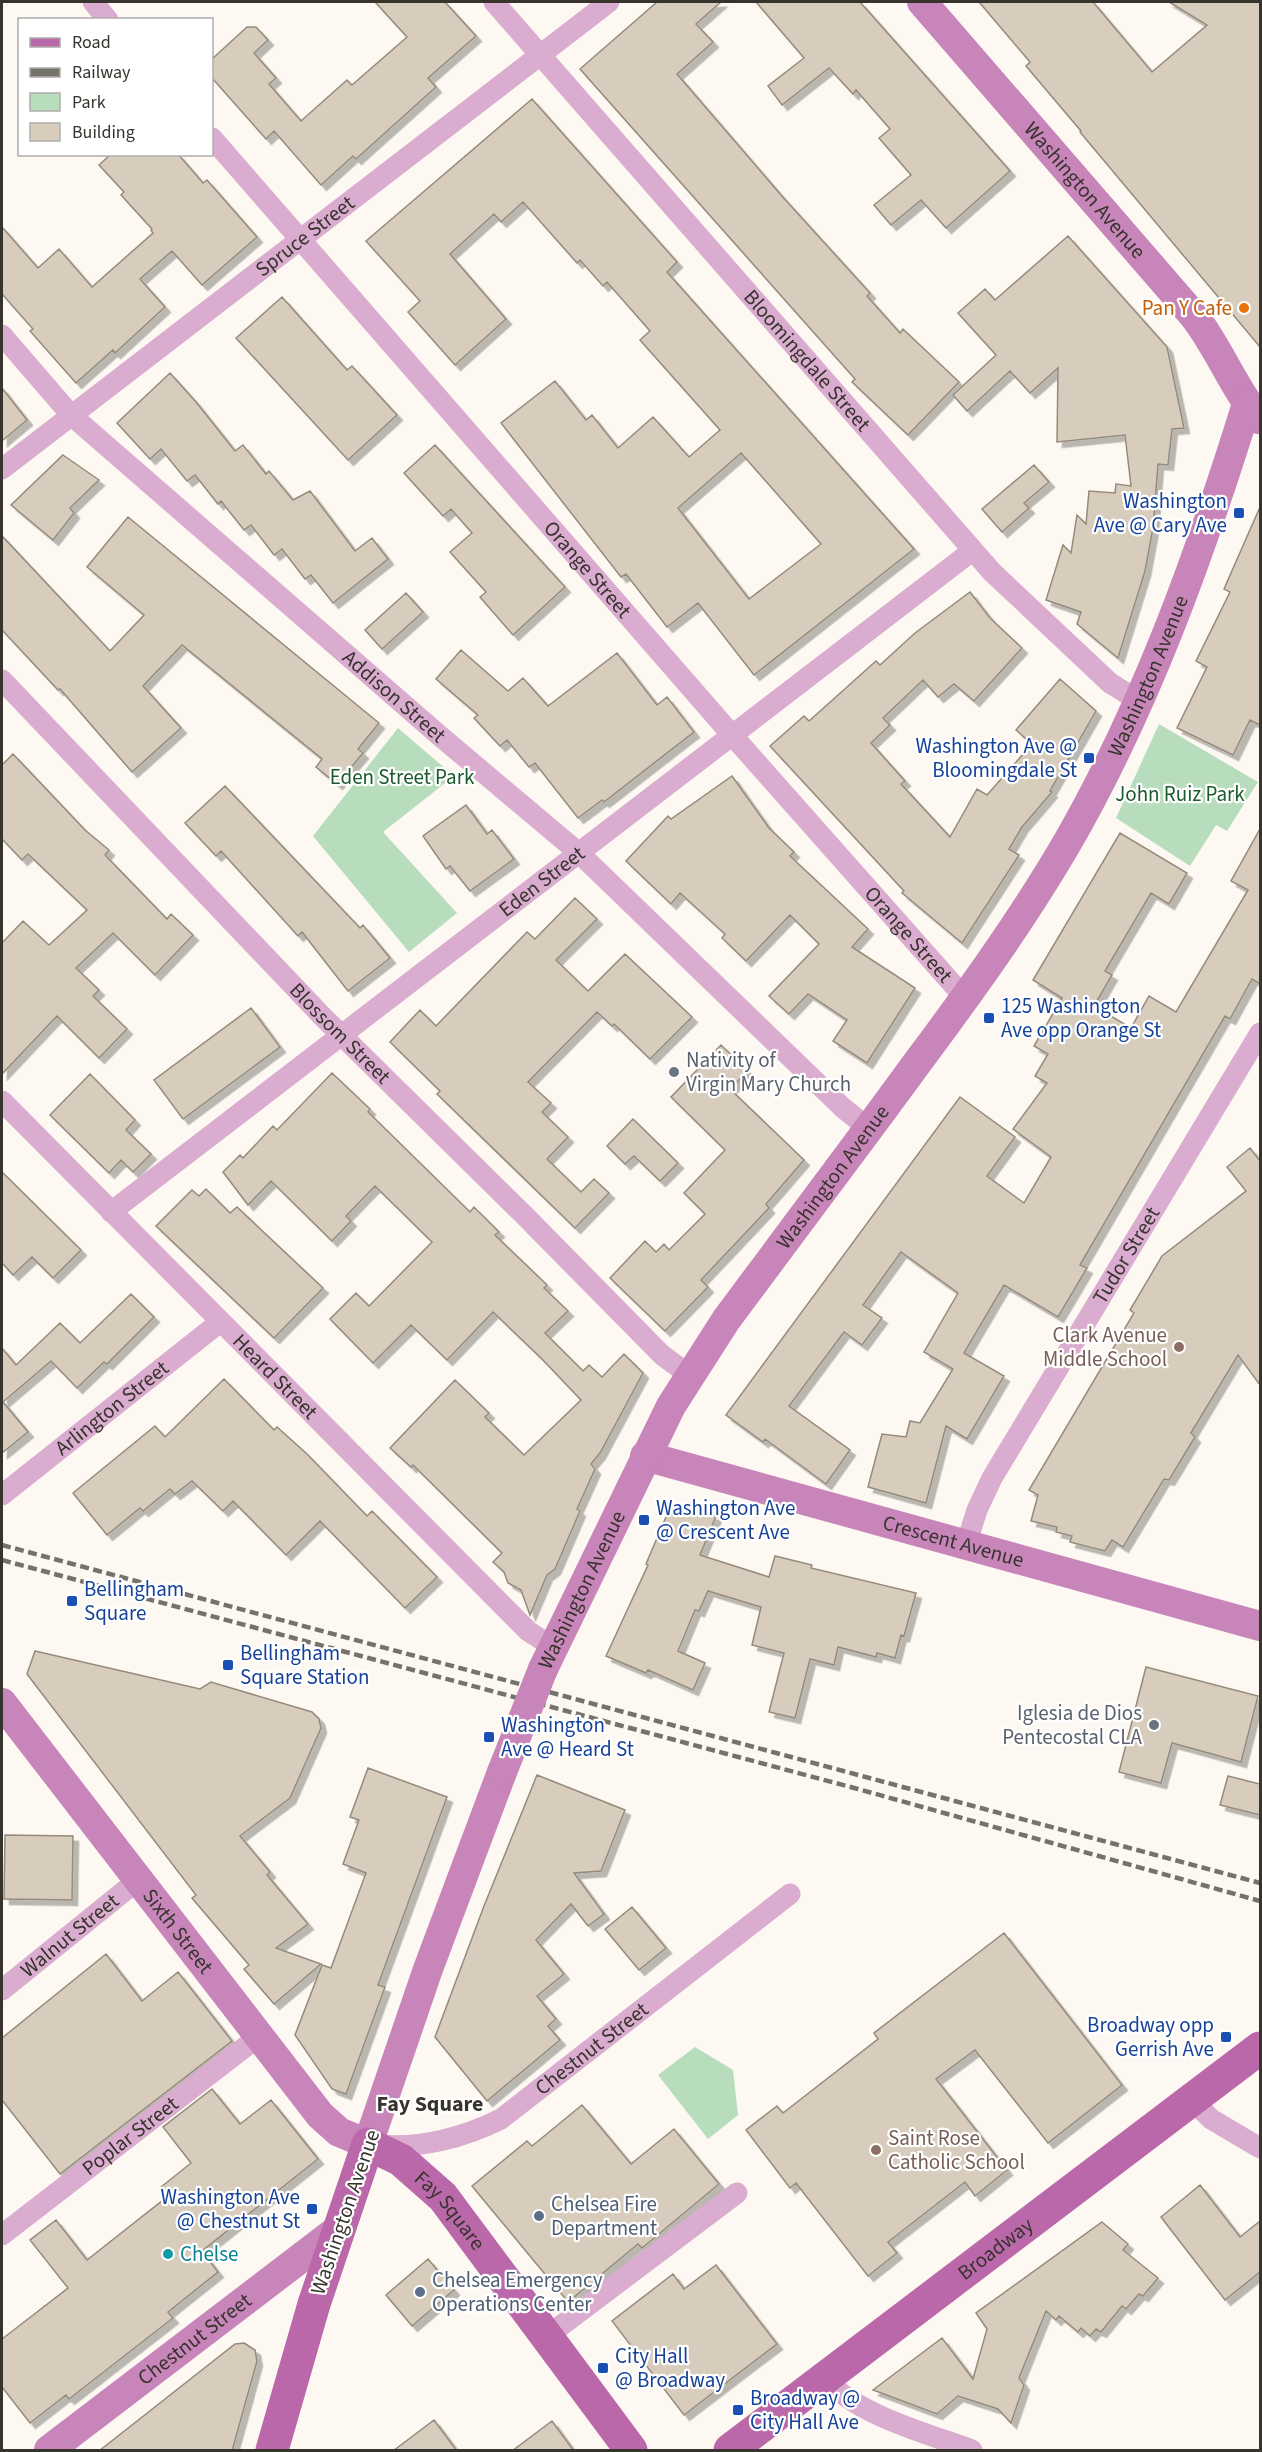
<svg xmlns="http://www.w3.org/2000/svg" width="1262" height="2452" viewBox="0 0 1262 2452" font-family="'Source Sans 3',sans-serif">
<defs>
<filter id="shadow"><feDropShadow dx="5.5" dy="5.5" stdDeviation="0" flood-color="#0004"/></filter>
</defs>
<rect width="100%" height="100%" fill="#fdf9f2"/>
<path fill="#b8ddbd" d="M1159,724L1258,782L1227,831L1216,825L1190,866L1116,818Z
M398,728L454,776L383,832L457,913L409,952L313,836Z
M695,2047L733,2070L738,2115L708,2139L658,2075Z"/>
<path fill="#d8cdbd" stroke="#958b7c" stroke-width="1.5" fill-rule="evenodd" filter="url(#shadow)" d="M375,2H445L476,36L428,78L436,87L356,159L353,156L321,185L274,131L266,139L212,78V59L247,27H256L268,40L254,53L276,78L269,84L301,121L347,80L352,85L407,37Z
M657,2H721L696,24L713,42L677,74L781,195L870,293L867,296L900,333L903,329L959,382L908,435L852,382L855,379L580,69Z
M756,2H860L1010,171L946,228L921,200L891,225L874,205L911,175L879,138L890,129L856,90L853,94L829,68L782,105L768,86L804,58Z
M979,2H1093L1152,72L1207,25L1169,2H1260V347L1080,132L1081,131L1026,66L1030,62Z
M532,99L677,262L667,272L914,549L754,675L698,603L667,627L626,574L621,577L501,423L555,381L586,420L592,415L618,448L653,417L689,457L720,430L640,340L650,331L607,282L603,286L580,260L577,263L523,202L501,222L494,214L450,254L506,319L455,365L408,312L420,301L366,241ZM741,453L821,544L749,599L678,508Z
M111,154H178L203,183L207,180L257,237L202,285L172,251L140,279L165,307L115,353L113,350L76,383L30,331L33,329L2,294V227L38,268L59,249L92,287L153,233L151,230L152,229L121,195L124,192L99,165Z
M1068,236L1167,347L1184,428L1172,429L1168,465L1158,464L1153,528L1145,571L1118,658L1077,624L1081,612L1046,600L1063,545L1071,553L1077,515L1086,524L1089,491L1115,493L1116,484L1131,486L1125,435L1057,442L1058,368L1030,393L1010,371L967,411L953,395L996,355L958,313L985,289L995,300Z
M282,297L347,370L352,366L397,415L348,460L236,338Z
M170,373L196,402L235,451L243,445L266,474L269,471L293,500L310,491L355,551L372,538L388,559L333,603L311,575L305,579L282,549L274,555L251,525L244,530L221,501L218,504L195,475L187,481L161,449L150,459L117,423Z
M2,388L27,420L2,441Z
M435,445L565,587L513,635L480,597L486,592L450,552L472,533L451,509L443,516L404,473Z
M63,455L99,480L70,508L74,513L53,540L11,505Z
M1034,465L1049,482L1024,503L1029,508L1002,532L982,509Z
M1260,507V725L1250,720L1233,755L1177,728L1207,667L1196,661L1230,592L1224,589Z
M128,517L379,723L358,749L363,753L337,784L316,767L322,759L182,645L143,686L181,728L132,772L60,689L58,690L2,630V536L110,651L144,615L87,567Z
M970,592L990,618L1022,648L974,701L954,684L938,697L923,680L883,718L890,725L871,743L905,781L901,784L950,837L977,789L987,795L1032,744L1016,730L1060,679L1096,711L1050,791L1052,792L1022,827L1009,849L1019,855L962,943L902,893L904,891L770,746L804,716L809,721L876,661L880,665L915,633Z
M406,593L423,612L382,649L365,630Z
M461,650L508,691L523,678L548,706L617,653L657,705L667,697L694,732L604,802L602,800L578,818L535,763L529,767L507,740L500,746L474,718L478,715L436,679Z
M13,754L85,830L109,850L105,855L167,919L171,914L193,935L155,975L113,933L76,968L99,990L93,996L127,1029L99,1058L57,1016L2,1074V943L23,921L49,945L87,910L28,854L22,860L2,839V765Z
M732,776L769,828L794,852L790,856L868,929L852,947L915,988L867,1063L833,1041L847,1020L808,994L789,1014L769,996L819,944L790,915L746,961L722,938L725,934L680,893L671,904L626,861L668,816L671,819Z
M225,786L360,928L363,925L390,958L348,991L302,932L298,936L221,851L216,856L185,823Z
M466,805L487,834L492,830L514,859L470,891L450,866L446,869L423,836Z
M1260,829V984L1252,979L1230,1019L1225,1016L1080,1265L1087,1268L1058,1317L1004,1285L964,1353L1004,1376L967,1439L946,1426L926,1503L868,1487L882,1434L906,1437L910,1421L920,1423L953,1369L924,1352L958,1293L901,1252L863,1305L882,1318L862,1345L844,1332L789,1406L850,1450L826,1484L765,1439L763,1442L726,1415L960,1097L1015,1137L987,1176L1024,1203L1051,1157L1013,1129L1047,1083L1035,1076L1048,1054L1034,1046L1062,998L1033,980L1120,833L1187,873L1169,904L1151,893L1105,971L1112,975L1094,1006L1131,1028L1149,996L1176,1012L1248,890L1231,881Z
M575,898L597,919L556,960L588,991L625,954L692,1017L650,1059L614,1024L612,1026L597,1012L528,1082L551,1103L542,1112L568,1137L547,1159L581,1192L594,1179L609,1193L575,1228L437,1094L440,1091L390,1042L420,1010L436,1026L527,932L535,939Z
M251,1008L280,1047L183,1119L154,1080Z
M721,1045L748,1071L730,1089L804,1160L766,1204L769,1208L701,1280L708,1287L665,1331L610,1278L645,1241L656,1252L664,1244L669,1250L705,1214L684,1193L725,1150L671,1097Z
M332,1073L370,1109L368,1112L470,1212L474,1207L499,1232L495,1235L547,1285L544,1288L568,1311L545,1333L583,1371L589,1365L602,1377L624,1354L643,1373L600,1453L591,1464L595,1469L577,1509L580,1511L555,1569L547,1575L530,1615L521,1590L508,1583L504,1572L493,1562L502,1553L413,1465L411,1467L390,1448L455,1380L489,1413L485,1417L524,1455L581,1400L542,1359L493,1312L447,1360L411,1325L373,1363L330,1319L356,1293L369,1306L432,1242L375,1186L346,1216L351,1221L332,1241L271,1181L248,1205L223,1172L240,1155L243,1158L273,1126L277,1130Z
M90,1074L135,1120L126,1130L151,1154L133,1172L121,1160L109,1173L50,1115Z
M633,1119L678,1163L660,1181L634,1156L625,1164L607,1146Z
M1250,1148L1260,1161V1385L1238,1355L1191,1433L1195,1437L1169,1480L1164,1479L1123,1547L1112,1540L1105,1551L1070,1542L1072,1536L1056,1532L1057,1527L1031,1521L1038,1495L1029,1490L1134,1313L1130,1310L1162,1256L1246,1191L1227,1167Z
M2,1172L81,1250L53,1278L32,1257L13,1275L2,1263Z
M206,1189L230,1213L237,1207L323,1288L274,1338L156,1226L192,1190L199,1196Z
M131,1294L154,1317L107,1364L104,1362L77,1388L51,1361L3,1402L28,1432L2,1453V1348L16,1365L60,1323L80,1343Z
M224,1379L274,1430L277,1427L307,1454L367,1516L372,1511L437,1577L405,1608L320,1521L286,1555L233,1501L223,1511L192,1481L175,1494L170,1489L143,1511L140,1508L107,1535L73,1493L155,1426L165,1437Z
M672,1503L716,1516L700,1555L769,1577L775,1556L812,1565L811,1568L916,1593L904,1636L901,1635L895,1658L877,1653L876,1657L838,1647L834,1665L810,1659L795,1718L769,1712L784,1653L752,1645L761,1607L708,1591L699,1611L695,1610L678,1651L705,1663L693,1690L648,1670L646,1673L606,1656L648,1565L646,1564Z
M35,1651L200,1689L211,1682L312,1712L319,1719L321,1728L290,1798L240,1836L270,1872L267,1875L308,1924L276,1948L321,1964L274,2004L244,1969L249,1965L192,1898L196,1895L27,1674Z
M1146,1667L1258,1696L1241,1762L1172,1743L1161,1783L1119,1772Z
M368,1768L447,1797L378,1985L385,1987L346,2094L332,2089L295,2035L322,1965L331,1968L366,1873L343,1864L359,1820L350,1817Z
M537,1775L625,1810L601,1871L574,1873L604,1914L588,1926L571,1904L536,1940L564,1974L537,1996L556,2019L548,2026L560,2040L487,2101L435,2037L484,1906Z
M1228,1776L1260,1784V1815L1220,1805Z
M5,1835L73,1836L72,1900L4,1899Z
M632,1907L666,1948L639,1970L605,1929Z
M1004,1933L1122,2085L1048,2143L975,2050L936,2079L1007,2170L975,2196L965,2182L888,2242L897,2253L868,2276L796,2183L790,2188L746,2130L777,2106L783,2113L878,2039L874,2033Z
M106,1954L142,2001L178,1972L232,2041L60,2174L2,2100V2038Z
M212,2089L240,2124L271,2100L318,2159L202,2251L218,2272L168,2312L173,2318L69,2399L66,2395L30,2423L2,2387V2339L68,2288L30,2240L56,2220L87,2260L168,2196L161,2187L191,2163L163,2127Z
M582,2105L631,2164L674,2129L719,2184L642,2248L638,2244L568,2302L472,2186L527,2141L532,2146Z
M1200,2185L1240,2237L1260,2221V2272L1225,2300L1161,2217Z
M1102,2222L1128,2244L1123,2250L1158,2278L1143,2296L1139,2294L1126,2309L1122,2306L1101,2332L1096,2329L1090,2336L1081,2328L1078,2332L1059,2316L1056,2320L1046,2311L1019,2378L1024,2385L1011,2423L998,2409L958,2396L937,2414L873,2390L942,2338L973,2379L987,2329L976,2313Z
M428,2259L454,2290L412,2326L386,2295Z
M716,2265L777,2344L684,2415L612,2321L673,2274L684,2289Z
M244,2343L255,2350L257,2361L232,2451H99L235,2344Z
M434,2420L457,2451H393Z
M552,2421L574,2451H512Z"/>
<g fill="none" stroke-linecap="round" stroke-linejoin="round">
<g stroke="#daaccf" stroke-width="21">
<path d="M93,2L108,20"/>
<path id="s1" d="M494,2L992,572L1110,683L1139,701"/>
<path id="s2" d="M212,138L732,735L965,998"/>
<path id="s3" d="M2,335L71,415L440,736L579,853L842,1107L869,1129"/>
<path id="s4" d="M2,469L609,2"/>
<path id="s5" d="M2,680L322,1016L527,1218L662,1355L689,1375"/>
<path id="s6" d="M2,1101L528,1631L553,1647"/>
<path id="s7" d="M111,1212L972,551"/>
<path id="s8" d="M2,1495L220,1322"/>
<path id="s9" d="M966,1545L977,1510L992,1478L1260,1033"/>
<path id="s10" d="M2,1990L138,1880"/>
<path d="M1193,2101L1211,2119L1260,2148"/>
<path id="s11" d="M380,2145C421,2149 465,2137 501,2119L790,1894"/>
<path id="s12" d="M2,2235L258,2037"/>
<path d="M546,2337L737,2193"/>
<path d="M826,2378C853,2414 929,2434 972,2450"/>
</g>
<g stroke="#c885ba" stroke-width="30">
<path id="s13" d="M922,2L1194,316C1219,348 1233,387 1259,419"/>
<path id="s14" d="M645,1456L1260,1626"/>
<path id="s15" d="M543,1669L671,1406L726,1320C790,1234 854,1149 917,1063C970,992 1022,920 1067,843C1146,706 1200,555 1247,404"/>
<path id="s16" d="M2,1703L320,2115L339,2132L368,2144L428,1969L502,1772"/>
<path id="s17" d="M49,2450L340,2228"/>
</g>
<g stroke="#ba68aa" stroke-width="33">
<path id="s18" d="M272,2450L314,2304L368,2144L401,2160L443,2197L631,2450"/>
<path id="s19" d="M730,2450L1260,2048"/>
</g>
<path stroke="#75716b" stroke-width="4.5" stroke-dasharray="9 4.5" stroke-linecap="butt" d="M2,1545L1260,1883
M2,1560L858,1789L1260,1901"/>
<path stroke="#c885ba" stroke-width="30" d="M502,1772L543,1669"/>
</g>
<circle fill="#e8710a" stroke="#fff" stroke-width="2" cx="1244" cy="308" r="6"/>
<g fill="#1a4fb4" stroke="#fff" stroke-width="2">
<rect x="1233" y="507" width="12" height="12" rx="3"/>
<rect x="1083" y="752" width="12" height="12" rx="3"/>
<rect x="983" y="1012" width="12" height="12" rx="3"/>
<rect x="638" y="1514" width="12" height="12" rx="3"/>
<rect x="66" y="1595" width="12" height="12" rx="3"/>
<rect x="222" y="1659" width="12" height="12" rx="3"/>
<rect x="483" y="1731" width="12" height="12" rx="3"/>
<rect x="1220" y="2031" width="12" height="12" rx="3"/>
<rect x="306" y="2203" width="12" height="12" rx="3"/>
<rect x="597" y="2362" width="12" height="12" rx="3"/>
<rect x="732" y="2404" width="12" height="12" rx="3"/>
</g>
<g fill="#6b7280" stroke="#fff" stroke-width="2">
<circle cx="674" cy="1072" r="6"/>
<circle cx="1154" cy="1725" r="6"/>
</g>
<g fill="#8d6e63" stroke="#fff" stroke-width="2">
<circle cx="1179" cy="1347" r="6"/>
<circle cx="876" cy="2150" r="6"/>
</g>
<g fill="#5c6f8a" stroke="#fff" stroke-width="2">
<circle cx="539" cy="2216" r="6"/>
<circle cx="420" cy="2292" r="6"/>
</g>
<circle fill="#0f9aa8" stroke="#fff" stroke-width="2" cx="168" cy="2254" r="6"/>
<g text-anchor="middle" stroke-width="4.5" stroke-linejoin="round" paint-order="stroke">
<g font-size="21" fill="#37332d" stroke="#fff">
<text dy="7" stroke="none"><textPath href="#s13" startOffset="249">Washington Avenue</textPath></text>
<text dy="7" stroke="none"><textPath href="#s4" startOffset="382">Spruce Street</textPath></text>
<text dy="7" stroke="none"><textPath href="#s1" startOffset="476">Bloomingdale Street</textPath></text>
<text dy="7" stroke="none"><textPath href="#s2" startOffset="572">Orange Street</textPath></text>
<text dy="7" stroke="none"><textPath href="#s15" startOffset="1167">Washington Avenue</textPath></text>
<text dy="7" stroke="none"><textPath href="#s3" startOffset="534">Addison Street</textPath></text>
<text dy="7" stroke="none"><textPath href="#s7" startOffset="543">Eden Street</textPath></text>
<text dy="7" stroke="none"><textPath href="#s2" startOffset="1058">Orange Street</textPath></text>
<text dy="7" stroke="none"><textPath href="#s5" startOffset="489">Blossom Street</textPath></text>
<text dy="7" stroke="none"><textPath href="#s15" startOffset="573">Washington Avenue</textPath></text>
<text dy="7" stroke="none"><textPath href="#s9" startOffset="332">Tudor Street</textPath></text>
<text dy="7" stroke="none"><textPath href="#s6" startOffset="388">Heard Street</textPath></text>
<text dy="7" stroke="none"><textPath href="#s8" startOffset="140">Arlington Street</textPath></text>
<text dy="7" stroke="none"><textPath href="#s14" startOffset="320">Crescent Avenue</textPath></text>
<text dy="7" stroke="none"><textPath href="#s15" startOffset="88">Washington Avenue</textPath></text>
<text dy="7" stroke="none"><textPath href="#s16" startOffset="288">Sixth Street</textPath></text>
<text dy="7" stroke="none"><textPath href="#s10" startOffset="87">Walnut Street</textPath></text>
<text dy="7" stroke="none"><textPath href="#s11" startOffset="240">Chestnut Street</textPath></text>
<text dy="7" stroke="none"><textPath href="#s12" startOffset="162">Poplar Street</textPath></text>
<text dy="7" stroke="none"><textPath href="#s18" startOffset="428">Fay Square</textPath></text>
<text transform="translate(345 2212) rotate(-71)" y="7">Washington Avenue</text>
<text dy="7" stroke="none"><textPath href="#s19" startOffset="333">Broadway</textPath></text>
<text dy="7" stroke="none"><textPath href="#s17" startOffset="183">Chestnut Street</textPath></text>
</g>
<g font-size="21" fill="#c56008" stroke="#fff" text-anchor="end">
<text x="1232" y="315">Pan Y Cafe</text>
</g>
<g font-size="21" fill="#164399" stroke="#fff" text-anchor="start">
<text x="1227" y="508" text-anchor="end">Washington<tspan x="1227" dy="24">Ave @ Cary Ave</tspan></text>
<text x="1077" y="753" text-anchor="end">Washington Ave @<tspan x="1077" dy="24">Bloomingdale St</tspan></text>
<text x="1001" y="1013">125 Washington<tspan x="1001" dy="24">Ave opp Orange St</tspan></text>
<text x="656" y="1515">Washington Ave<tspan x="656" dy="24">@ Crescent Ave</tspan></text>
<text x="84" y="1596">Bellingham<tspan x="84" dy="24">Square</tspan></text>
<text x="240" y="1660">Bellingham<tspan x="240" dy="24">Square Station</tspan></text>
<text x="501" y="1732">Washington<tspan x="501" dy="24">Ave @ Heard St</tspan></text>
<text x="1214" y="2032" text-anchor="end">Broadway opp<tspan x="1214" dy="24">Gerrish Ave</tspan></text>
<text x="300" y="2204" text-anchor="end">Washington Ave<tspan x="300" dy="24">@ Chestnut St</tspan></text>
<text x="615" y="2363">City Hall<tspan x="615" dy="24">@ Broadway</tspan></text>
<text x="750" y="2405">Broadway @<tspan x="750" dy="24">City Hall Ave</tspan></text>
</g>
<g font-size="21" fill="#1a5b2b" stroke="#fff">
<text x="402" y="784">Eden Street Park</text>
<text x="1180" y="801">John Ruiz Park</text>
</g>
<g font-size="21" fill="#5b616d" stroke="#fff" text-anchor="start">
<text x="686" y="1067">Nativity of<tspan x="686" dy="24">Virgin Mary Church</tspan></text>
<text x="1142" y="1720" text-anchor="end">Iglesia de Dios<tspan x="1142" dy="24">Pentecostal CLA</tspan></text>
</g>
<g font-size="21" fill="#785e54" stroke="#fff" text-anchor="end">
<text x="1167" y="1342">Clark Avenue<tspan x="1167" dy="24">Middle School</tspan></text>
<text x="888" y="2145" text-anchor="start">Saint Rose<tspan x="888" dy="24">Catholic School</tspan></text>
</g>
<g font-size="21" fill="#4e5e75" stroke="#fff" text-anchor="start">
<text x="551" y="2211">Chelsea Fire<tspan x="551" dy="24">Department</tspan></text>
<text x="432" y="2287">Chelsea Emergency<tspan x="432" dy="24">Operations Center</tspan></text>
</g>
<g font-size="21" fill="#0d838f" stroke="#fff" text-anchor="start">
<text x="180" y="2261">Chelse</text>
</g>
<g font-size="22" font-weight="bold" fill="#37332d" stroke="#fff">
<text x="430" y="2111">Fay Square</text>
</g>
</g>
<rect width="1262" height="2452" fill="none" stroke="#37332d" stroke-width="6"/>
<rect x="18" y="18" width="195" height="138" fill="#ffffff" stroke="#afadab" stroke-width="1.5"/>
<rect x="30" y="38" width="30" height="9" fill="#ba68aa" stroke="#afadab" stroke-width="1.5"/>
<text x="72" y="48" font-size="18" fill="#37332d">Road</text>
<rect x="30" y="68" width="30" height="9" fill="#75716b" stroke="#afadab" stroke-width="1.5"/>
<text x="72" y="78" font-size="18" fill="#37332d">Railway</text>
<rect x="30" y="93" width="30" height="18" fill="#b8ddbd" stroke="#afadab" stroke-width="1.5"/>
<text x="72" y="108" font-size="18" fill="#37332d">Park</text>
<rect x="30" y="123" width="30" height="18" fill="#d8cdbd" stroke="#afadab" stroke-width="1.5"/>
<text x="72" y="138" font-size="18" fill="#37332d">Building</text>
</svg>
